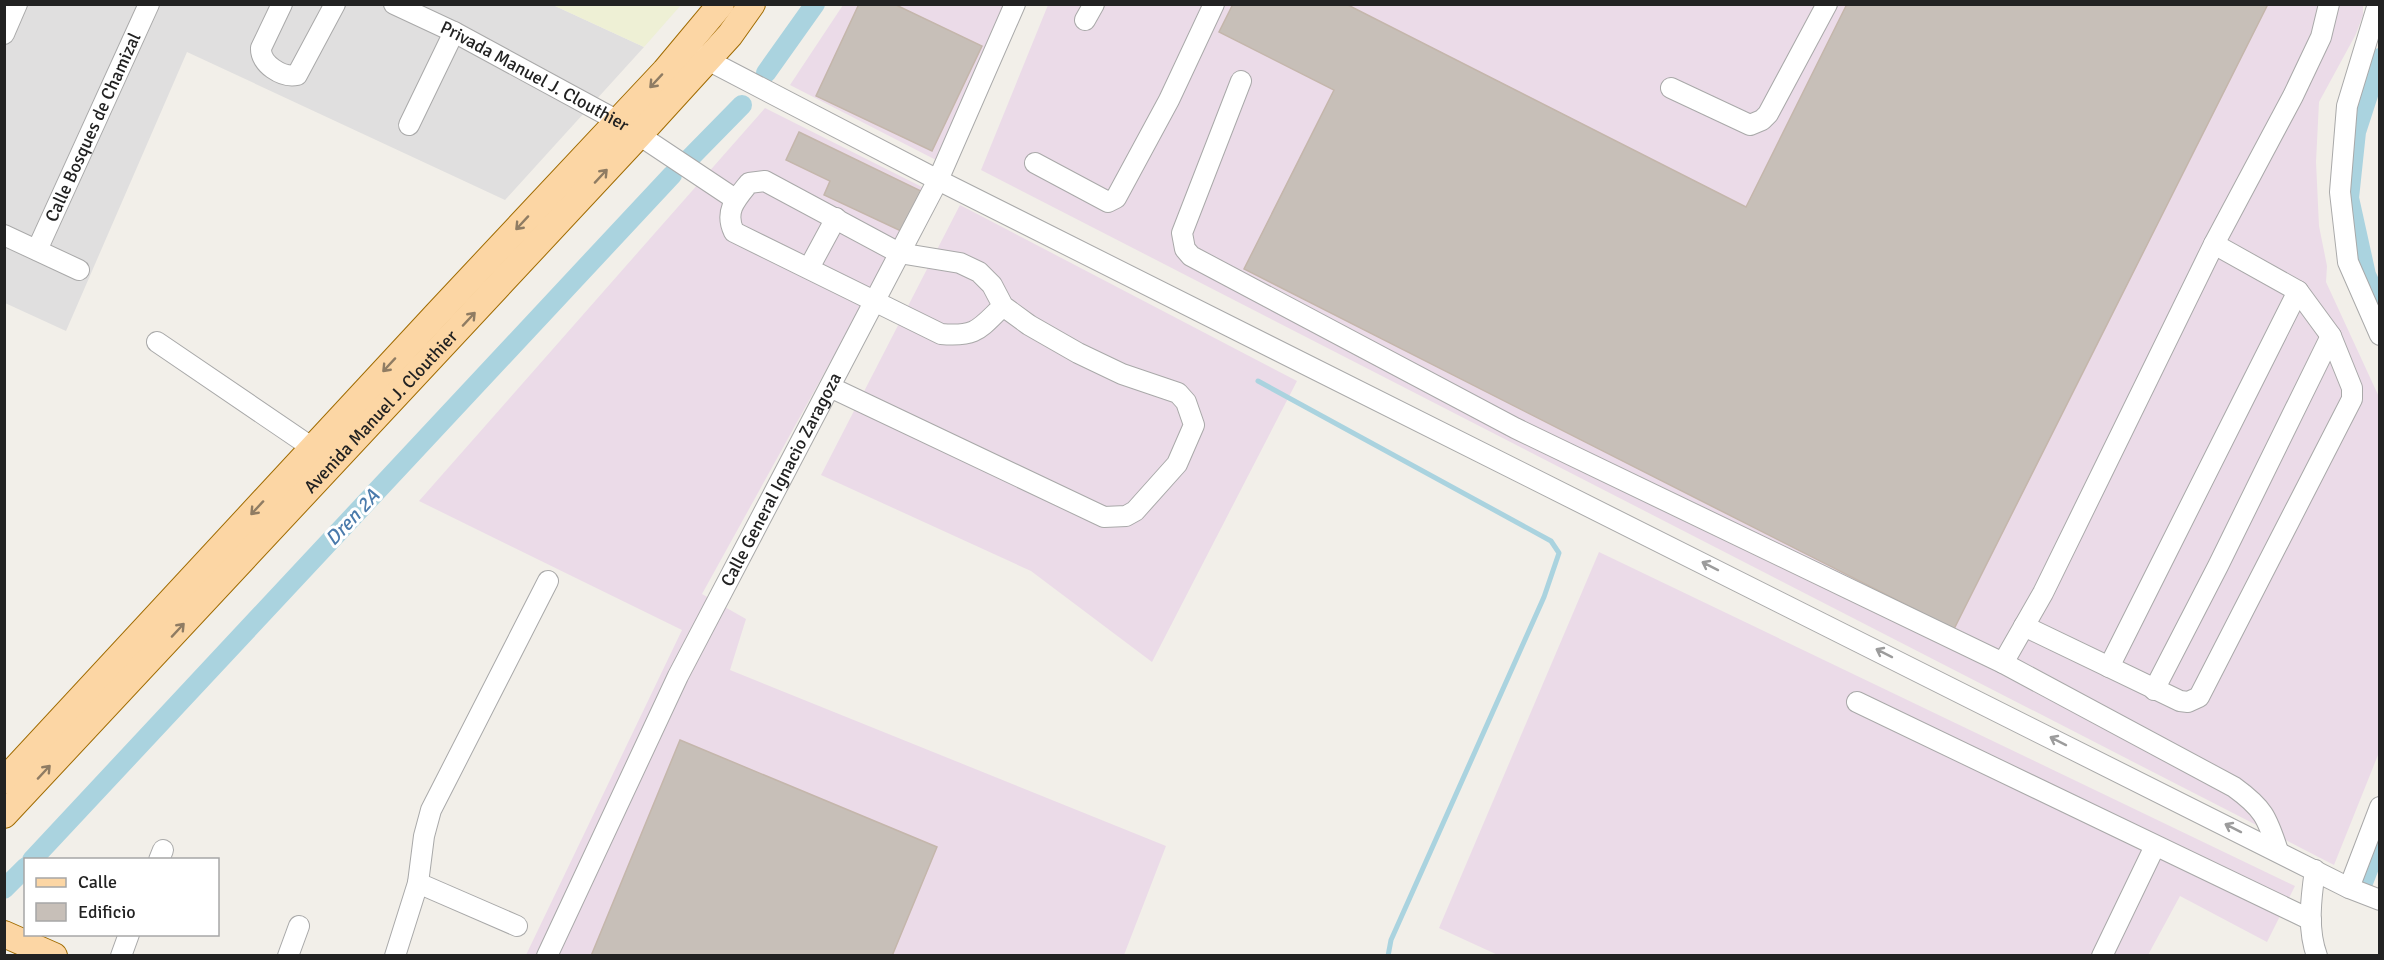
<svg xmlns="http://www.w3.org/2000/svg" width="2384" height="960" viewBox="0 0 2384 960" font-family="Signika,sans-serif">
<rect width="100%" height="100%" fill="#f2efe9"/>
<path fill="#e0dfdf" d="M5,5H553L644,47L505,200L187,52L66,331L5,303Z"/>
<path fill="#ebdbe8" d="M843,5H1003L936,160L790,85Z
M1048,5H2363V15L2356,34L2319,102L2316,162L2319,226L2327,266L2326,282L2379,397L2380,750L2334,865L981,170Z
M765,108L926,189L702,594L746,619L730,670L1166,846L1124,955H526L682,630L419,501Z
M960,205L1297,381L1152,662L1031,571L821,475Z
M1599,552L2295,886L2267,942L2180,896L2148,955L1500,956L1439,928Z"/>
<path fill="#eef0d5" d="M553,5H681L644,47Z"/>
<g fill="none" stroke-linecap="round" stroke-linejoin="round">
<path stroke="#aad3df" stroke-width="5" d="M1258,381L1551,541L1559,553L1544,597L1391,940L1388,956"/>
<path stroke="#aad3df" stroke-width="20" d="M2380,58L2356,132L2349,198L2366,275L2380,305
M766,73L815,4
M689,159L742,105
M32,860L672,175
M2362,885L2380,839
M4,889L26,867"/>
</g>
<path fill="#c7bfb8" stroke="#c4b6ab" stroke-width="1.5" d="M859,4H894L982,46L932,151L816,96Z
M1233,4H1346L1746,207L1847,4H2268L1954,629L1244,269L1334,90L1219,32Z
M799,132L921,191L901,231L824,195L830,181L786,160Z
M680,740L937,847L892,956H591Z"/>
<g fill="none" stroke-linecap="round" stroke-linejoin="round">
<g stroke="#a9a9a9" stroke-width="22">
<g id="minor">
<path d="M282,4L261,48C260,64 282,78 297,75L335,4"/>
<path id="s1" d="M394,4L454,32L618,121L735,199"/>
<path d="M2378,4L2347,106L2340,192L2348,262L2380,335"/>
<path d="M1085,20L1094,4"/>
<path d="M4,34L17,4"/>
<path d="M696,54L938,180L2349,888L2380,900"/>
<path d="M1241,81L1182,233L1185,249L1191,256L1515,428L2003,663L2043,593L2214,244L2293,96L2321,37L2329,4"/>
<path d="M1671,88L1750,125L1762,120L1768,114L1827,4"/>
<path d="M409,125L454,32"/>
<path d="M1035,163L1108,202L1116,198L1169,100L1214,4"/>
<path d="M4,235L79,270"/>
<path id="s2" d="M37,250L149,4"/>
<path d="M809,268L836,218"/>
<path d="M157,342L323,455"/>
<path d="M830,387L1104,517L1126,516L1135,511L1177,464L1194,425L1186,402L1178,393L1122,374L1078,353L1029,325L1003,306L992,285L979,272L960,263L899,253L765,181L749,183C736,199 724,211 734,232L941,334C977,337 979,329 1003,306"/>
<path d="M2024,626L2180,701L2188,702L2199,697L2352,399V388L2331,336L2298,291L2214,244"/>
<path d="M2003,663L2234,787C2263,808 2267,817 2278,851"/>
<path d="M2109,667L2298,291"/>
<path d="M2154,690L2218,566L2331,336"/>
<path d="M1857,702L2311,920"/>
<path d="M159,860L163,850"/>
<path d="M2315,870C2311,898 2307,929 2317,956"/>
<path d="M418,883L517,926"/>
<path d="M2349,888L2380,807"/>
<path d="M121,956L129,934"/>
<path d="M288,956L299,926"/>
<path d="M395,956L418,883L424,836L431,810L548,581"/>
<path id="s3" d="M547,956L678,676L938,180L1015,4"/>
<path d="M2102,956L2155,846"/>
</g>
</g>
<g stroke="#a06b00" stroke-width="28">
<g id="major">
<path d="M4,781L437,314L665,71L721,4"/>
<path id="s4" d="M4,815L639,135L730,35L752,4"/>
<path d="M4,934L54,956"/>
</g>
</g>
<use href="#minor" stroke="#fff" stroke-width="20"/>
<use href="#major" stroke="#fcd6a4" stroke-width="26"/>
</g>
<defs><path id="oneway-shaft" d="M-6 0H5M1.5-3L5.5 0L1.5 3" fill="none" stroke-width="1.6" stroke-linecap="round" stroke-linejoin="round" transform="scale(1.5)"/></defs>
<g stroke="#8f7c63">
<use href="#oneway-shaft" transform="translate(656 81) rotate(133)"/>
<use href="#oneway-shaft" transform="translate(601 176) rotate(-47)"/>
<use href="#oneway-shaft" transform="translate(522 223) rotate(133)"/>
<use href="#oneway-shaft" transform="translate(469 319) rotate(-47)"/>
<use href="#oneway-shaft" transform="translate(389 365) rotate(133)"/>
<use href="#oneway-shaft" transform="translate(257 508) rotate(133)"/>
<use href="#oneway-shaft" transform="translate(178 630) rotate(-47)"/>
<use href="#oneway-shaft" transform="translate(44 772) rotate(-47)"/>
</g>
<g stroke="#9c9c9c">
<use href="#oneway-shaft" transform="translate(1710 566) rotate(-153)"/>
<use href="#oneway-shaft" transform="translate(1884 653) rotate(-153)"/>
<use href="#oneway-shaft" transform="translate(2058 741) rotate(-153)"/>
<use href="#oneway-shaft" transform="translate(2233 828) rotate(-153)"/>
</g>
<g text-anchor="middle" stroke-width="6" stroke-linejoin="round" paint-order="stroke">
<g font-size="18" fill="#222" stroke="#fff">
<text dy="6" stroke="none"><textPath href="#s1" startOffset="158">Privada Manuel J. Clouthier</textPath></text>
<text dy="6" stroke="none"><textPath href="#s2" startOffset="135">Calle Bosques de Chamizal</textPath></text>
<text dy="6" stroke="none"><textPath href="#s4" startOffset="552">Avenida Manuel J. Clouthier</textPath></text>
<text dy="6" stroke="none"><textPath href="#s3" startOffset="531">Calle General Ignacio Zaragoza</textPath></text>
</g>
<g font-size="20" font-style="italic" fill="#4a7aab" stroke="#fff">
<text transform="translate(352 517) rotate(-47)" y="7">Dren 2A</text>
</g>
</g>
<rect width="2384" height="960" fill="none" stroke="#222222" stroke-width="12"/>
<rect x="24" y="858" width="195" height="78" fill="#ffffff" stroke="#a7a7a7" stroke-width="1.5"/>
<rect x="36" y="878" width="30" height="9" fill="#fcd6a4" stroke="#a7a7a7" stroke-width="1.5"/>
<text x="78" y="888" font-size="18" fill="#222222">Calle</text>
<rect x="36" y="903" width="30" height="18" fill="#c7bfb8" stroke="#a7a7a7" stroke-width="1.5"/>
<text x="78" y="918" font-size="18" fill="#222222">Edificio</text>
</svg>
